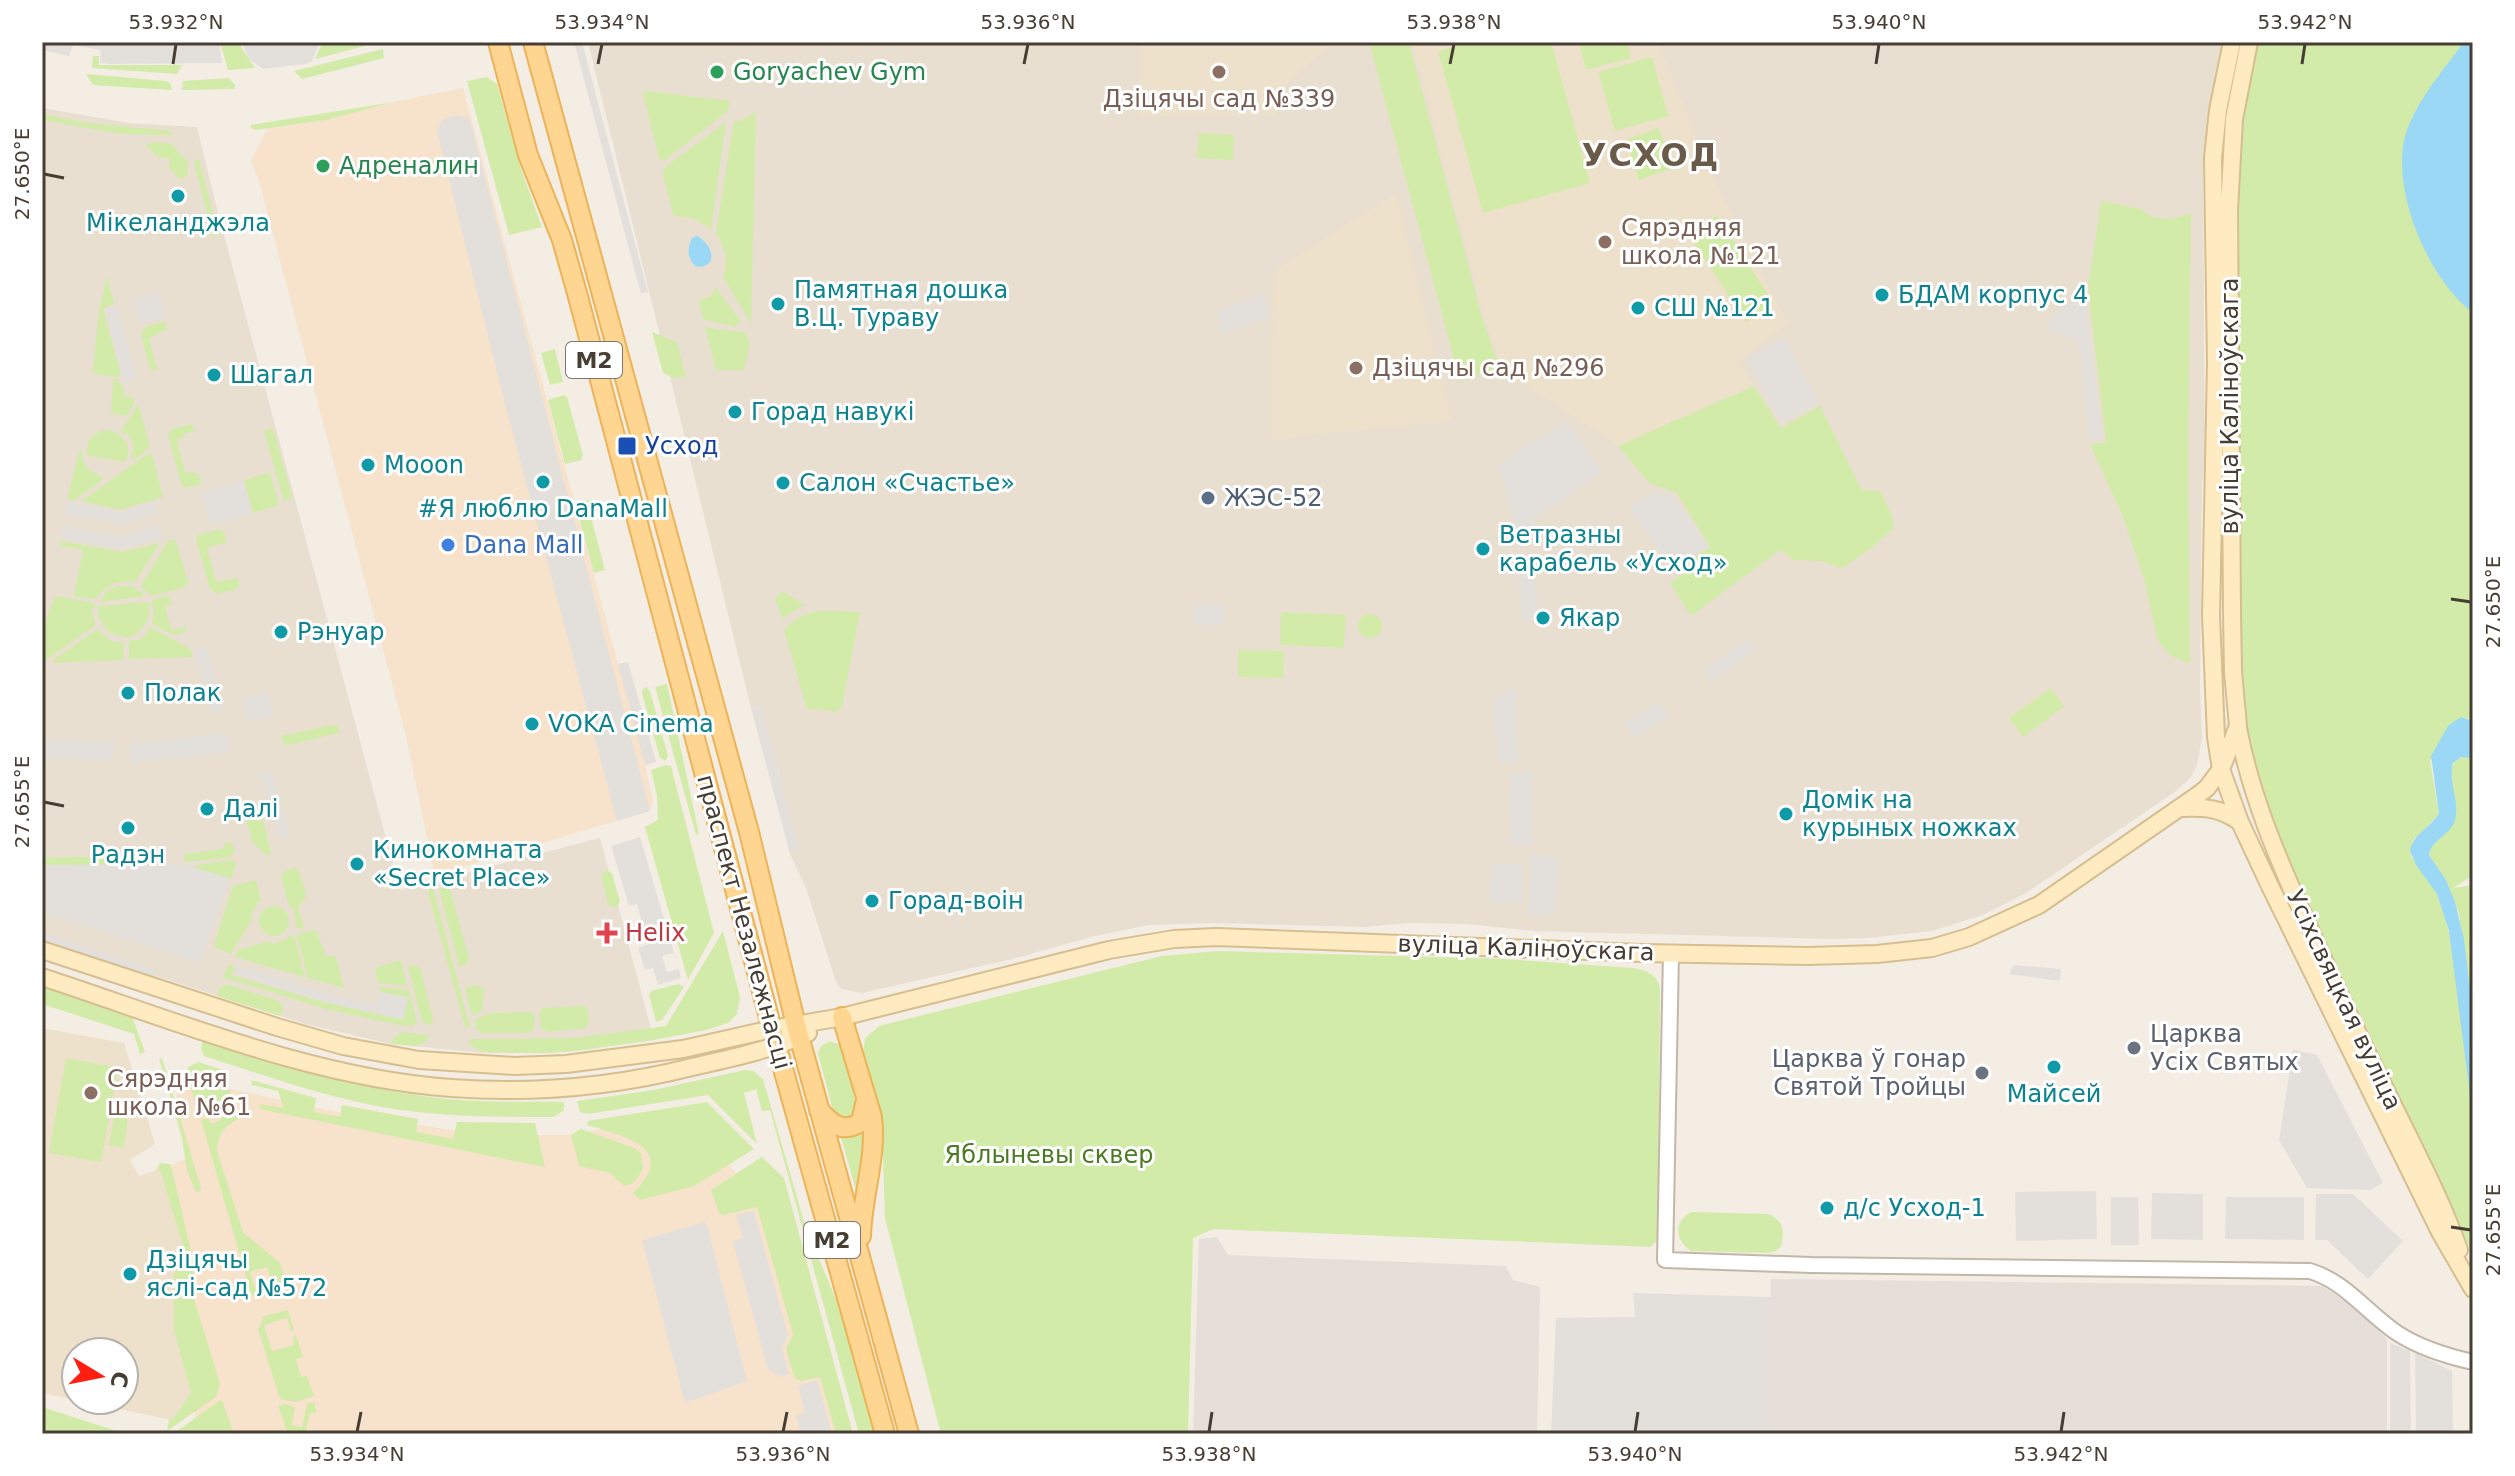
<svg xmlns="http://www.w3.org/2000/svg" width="2515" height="1476" viewBox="0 0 2515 1476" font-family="'DejaVu Sans',sans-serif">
<rect width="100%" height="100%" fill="#f3ede4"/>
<path fill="#e8dfd1" d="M588,42H2225L2203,162L2205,464L2202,482L2200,690L2202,739L2197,764L2191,777L2176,791L2026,893L1983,915L1932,931L1867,938L1832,939L1534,931L1467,924L1409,923L1364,927L1215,923L1148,925L1091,937L1012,959L862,993L841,989L836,982L806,888L790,854L798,846L761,706L751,708Z
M42,108L129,123L197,127L217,209L400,890L600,838L654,1040L548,1053H484L391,1044L305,1024L42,939Z"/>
<path fill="#f7e2cc" d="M463,88L618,664L628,662L656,762L645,766L653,801L650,811L435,875L405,732L259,181L251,160L267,129L326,120L394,102Z
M180,1078L337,1112L483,1135H571L676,1114L790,1226L845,1434H200L174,1330L160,1170L190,1157L175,1108Z"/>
<path fill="#e5ded9" d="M1217,1237L1228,1255L1506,1266L1513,1280L1540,1287L1537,1434H1193L1199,1239Z
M1771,1279L2322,1286L2362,1312L2387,1339V1434H1769Z"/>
<path fill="#eee1cc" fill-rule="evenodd" d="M1140,42H1333L1284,86L1285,105L1273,115L1139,116Z
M1412,42H1658L1708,166L1787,323L1739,362L1754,386L1618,446L1502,369L1483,313Z
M1396,193L1452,420L1272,439L1273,271Z
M42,1028L124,1043L155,1144L130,1160L139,1176L160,1169L185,1252L174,1274V1330L191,1393L172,1420L42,1393ZM76,1352H124V1400H76Z"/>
<path fill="#d3eba9" d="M220,42H240L241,47L255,68L228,70Z
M323,42H364L365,46L315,59Z
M1369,42H1409L1482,317L1499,367L1460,381Z
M1471,42H1551L1590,183L1483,213L1438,51Z
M1579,42H1627L1631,58L1586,70Z
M2256,42H2464L2416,112L2405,138L2415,228L2434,265L2449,288L2473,313V721L2466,718L2430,761L2439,813L2435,819L2413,840L2411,856L2437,894L2446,921L2453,951L2473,1119V1255L2356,1005L2312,919L2264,804L2245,726L2240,689L2235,437C2240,406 2243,376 2235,346V209L2240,126Z
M383,49L384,58L302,79L294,71Z
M93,56H99V65H182L177,74L92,68Z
M1652,57L1668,116L1615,131L1598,72Z
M86,74L166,81L171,84L172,90L93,85Z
M487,77L497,84L521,169L542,227L509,235L467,81Z
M229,78L235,85L234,89L182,90L183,81Z
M646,91L730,101L728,111L664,161L659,159L643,93Z
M394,102L326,120L256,130L251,128V125Z
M756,112L751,324L723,277C729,259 725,248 716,232L734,121H740Z
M42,114L88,123L172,131L173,135L121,134L42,120Z
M726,122L711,229L693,218L674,216L663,176L664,168Z
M1659,128L1673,168L1639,180L1625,140Z
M1199,133L1234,135L1233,160L1197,158Z
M154,142L172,144L187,161L188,174L181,180L169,168L170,159L158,157L145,145Z
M199,159L217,230L214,239L195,167V160Z
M2101,201L2141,209L2151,217L2173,219L2191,213L2188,457L2190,663L2171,656L2158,641L2144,579L2123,517L2090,444L2106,442L2088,288Z
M1717,215L1774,304L1746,322L1688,234Z
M107,276L114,304L103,309L121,375L114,377L93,373L99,310Z
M716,288L740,320L736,327L703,319L699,300L710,297Z
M163,322L166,323L167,330L157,333V335L151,337L149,340L157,370L154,371L150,369L141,334L145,327Z
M705,327L746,333L750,343L744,370H716Z
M652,332L677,342L686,377L673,378L663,373Z
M555,349L563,382L550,385L541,353Z
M113,379H118L120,384L122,385L126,398L133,397L135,403L126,416L111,413Z
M1754,386L1781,428L1820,406L1861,489L1881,492L1891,514L1894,528L1870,549L1842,568L1821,561L1794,560L1780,550L1691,616L1670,583L1697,564L1694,557L1710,547L1677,493L1649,483L1618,446Z
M564,395L567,397L583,455L581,460L565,464L548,400Z
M137,406H139L150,447L134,460L131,458C134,446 136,445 127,433L123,434L121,431Z
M191,424L195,431L184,434V437L178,439L177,442L185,472L198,473L201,481L199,485L185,488L182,487L168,434L172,429Z
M273,428L292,496L287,501L283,499L264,431Z
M109,430C124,434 134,447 125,462L86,455L89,439L101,431Z
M81,448L83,460L87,468L104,479L73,501L67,498C73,482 74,465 81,448Z
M149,453L152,454L163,497L120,510L81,501Z
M270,472L279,505L253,513L244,480Z
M592,499L596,516L592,521L605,570L594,573L575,503Z
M220,529L224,532L227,542L207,548L216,582L237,578L239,585L237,589L217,594L210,589L196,539L198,535Z
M173,539L177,544L188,583L186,587L152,596L140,587L168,541Z
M60,541L122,552L160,543L135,582C116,580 108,585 95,599L74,596L83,550L60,546Z
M119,586H132L146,596L101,602L106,591Z
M781,592L786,593L804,605L782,619L775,599Z
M169,595L172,604L165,607L171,630L186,627L187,629L185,632L173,635L152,624L154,615L152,600Z
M56,596L94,603L95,607L91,610L96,625L43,662C41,642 46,613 56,596Z
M149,602C151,621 145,628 129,638L109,633L98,616V606Z
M825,611L860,612L842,707L837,712L818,709H807L784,630C795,618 808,611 825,611Z
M1281,612L1346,615L1344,648L1280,645Z
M1358 626a12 12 0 1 1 24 0a12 12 0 1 1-24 0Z
M150,627L190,649L193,657L129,659V641L141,639L148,632V628Z
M98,629C106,639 112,643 124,642L123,660L55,663L53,660Z
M1238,650L1284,651L1283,678L1238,677Z
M667,684L699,834L696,835L655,687Z
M646,687L650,691L668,756L665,761L660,758L642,693L643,689Z
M2051,688L2064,707L2023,737L2009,718Z
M337,724L339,733L288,745L283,743L281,736Z
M2466,756L2473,758V875L2453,888L2473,885V1014L2459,914L2446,880L2429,855C2432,839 2452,834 2455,818C2459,798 2444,778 2456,759Z
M666,765L671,766L714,933L688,980L645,827L658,820L657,796L651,770Z
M260,809L271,853L267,856L252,842L245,814Z
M231,842L235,851L231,857L185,862L184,854L223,849L224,844Z
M156,855L157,863L153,866H42V858Z
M234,860L236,865L230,881L196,871L195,868L201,864Z
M297,867L306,893L304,902L298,906L304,928L299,929L295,925L296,922L293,908L289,906L281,876L283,872Z
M606,870L612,873L620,902L617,907L609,906L601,876Z
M256,880L261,902H258L251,915L252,919L231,954L216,948L214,945L233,886Z
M432,884L469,1024V1028L465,1027L428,893Z
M445,886L450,889L469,958L466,965L459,966L439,889Z
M259 921a15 15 0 1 1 30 0a15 15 0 1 1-30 0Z
M316,930L326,956H336L344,988L235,957L238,950L270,941L273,944L285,940L290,935L295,938L304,975H307L297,936L300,933Z
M723,931L740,997L737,1014L728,1023L706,1030L654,1040L576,1051L548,1053L484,1052L474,1048L469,1042L470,1039L575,1038L666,1026Z
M1218,951L1504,959L1633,968C1648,971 1658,974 1660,990L1658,1239L1651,1247L1213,1229L1193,1238L1188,1434H941L885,1218L882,1124L863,1054L865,1038L879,1026L1162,956Z
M401,960L407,986L378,983L375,968Z
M230,964L235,967L231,975L323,1002L403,1020L408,997L381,992L379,987L409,990L417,1023L412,1026L399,1025L326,1009L222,977Z
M414,965L420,967L433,1019L432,1025L422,1022L408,966Z
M226,984L279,1001L283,1008L280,1016L217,996L220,988Z
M678,984L684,987L662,1020L656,1022L649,995L651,991Z
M475,985L481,986L484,990L482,1011L472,1016L465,988Z
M42,986L128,1015L133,1019L145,1052L140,1054L134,1034L42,1004Z
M584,1006L587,1008L589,1024L585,1028L549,1032L541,1028L539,1014L542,1008Z
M531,1012L535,1016L534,1030L528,1033H482L476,1029L475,1020L489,1013Z
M402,1032L428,1035V1039L419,1046L391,1044L392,1039Z
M203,1038C283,1066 363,1090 447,1099C485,1103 525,1101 564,1102V1110L554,1117C496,1117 439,1117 382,1107C321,1096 263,1075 204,1056L201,1049Z
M830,1041L838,1044L842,1049L858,1112L856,1121L835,1118L818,1053L821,1046Z
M66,1058L118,1068L101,1162L49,1153Z
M162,1058L201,1188L200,1191L196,1192L187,1171L182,1138L159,1059Z
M198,1062L223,1070L238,1119C224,1127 218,1134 217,1151L243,1232L280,1263L287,1286L283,1292L269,1297L266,1288L272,1286L267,1267L250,1272L256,1291L262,1289L264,1297L258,1299L251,1294L201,1120L208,1118L211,1124L221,1120L217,1106L206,1108V1113L199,1116L187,1074L188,1067Z
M745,1070L753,1071L763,1079L805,1225L847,1326L876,1434H859L770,1110L762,1111L756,1089L744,1093L757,1144L708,1095L588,1114L580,1112L577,1101L654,1090Z
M251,1080L316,1098L314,1112L340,1117L342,1105L418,1119L416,1132L453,1139L457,1122L535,1123L545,1167L260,1109L259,1104L284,1108L278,1091L252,1085Z
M707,1102L754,1149L694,1186L640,1200L633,1193C680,1147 623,1136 587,1125L588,1121Z
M114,1117L128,1119L124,1147L109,1145Z
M865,1124L866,1135L858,1198L840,1134C851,1138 859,1135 865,1124Z
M581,1129L634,1148L641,1153L643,1168C639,1177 634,1185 624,1186L610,1173L579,1166L571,1135Z
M762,1157L784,1178L853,1434H836L820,1377L801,1381L795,1379L786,1349L793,1334L757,1207L724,1215L719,1213L711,1190Z
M160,1163L170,1164L172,1169L194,1265V1299L220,1384L216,1397L167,1431L169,1419L172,1420L191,1393L174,1330V1274L185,1252L160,1170L156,1171Z
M1691,1212L1768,1214C1783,1219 1785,1231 1781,1246L1776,1251L1768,1253L1691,1251C1675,1240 1673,1222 1691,1212Z
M288,1310L294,1330L291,1331L287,1318L264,1325L272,1351L294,1345L293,1337L296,1335L303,1357L296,1359L301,1377L307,1376L314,1396L296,1402L281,1399L279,1396L258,1329L263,1320L262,1317Z
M222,1400L234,1434H173L219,1401Z
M314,1402L317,1413H310L305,1434H288L278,1406L285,1404L295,1407L292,1425L302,1427L307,1404Z
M42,1407L126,1434H42Z"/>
<path fill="#e3e0dc" d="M42,42H219L222,63L109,64L100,63L101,50L73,45L69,56L42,50Z
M242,42H320L312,61L306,64L263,69L249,59Z
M574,42H582L648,292L641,294Z
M459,115L469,119L472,128L650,811L617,821L505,404L437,131L440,123L446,118Z
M2083,289L2103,437L2089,439L2078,340L2045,329L2059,309L2074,303Z
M160,293L166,317L141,323L134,299Z
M1266,293L1267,318L1221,333L1218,312Z
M118,306L136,379L124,383L106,309Z
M1784,338L1819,402L1782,423L1746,359Z
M1566,421L1602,472L1536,518L1517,554L1516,529L1499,465Z
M243,481L252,514L210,525L201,493Z
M1654,493L1672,495L1708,547L1671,568L1629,507Z
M68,502L121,512L154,503L157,513L122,524L66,514Z
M159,526L163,538L120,549L61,537L63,527L120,537Z
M1532,564L1539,617L1523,623L1518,570Z
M1194,605H1224V625H1194Z
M1747,639L1755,651L1711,681L1703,670Z
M207,647L223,711L212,713L195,650Z
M628,662L656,762L645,765L618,664Z
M1515,687L1517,761L1500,763L1499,737H1495L1494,696L1504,695Z
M267,693L273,716L249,722L242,699Z
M1659,702L1668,717L1635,738L1625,724Z
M761,706L798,846L790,854L751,708Z
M227,733L229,752L132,763L130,744Z
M42,740L114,742L113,760L42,758Z
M271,770L290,835L279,838L261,773Z
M1532,772V845H1511L1510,773Z
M640,837L674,953L662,956L667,972L679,969L681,978L658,985L653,968L645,970L638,948L648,944L637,904L629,906L611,846Z
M1531,856L1558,857L1555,915L1528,914Z
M1492,863L1523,865L1522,903L1490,902Z
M167,864L185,865L230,878L200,963L42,912V865Z
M42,933L152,969L157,983L42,944Z
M236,965L326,993L375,1005L377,1004L380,992L408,998L403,1019L323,1001L234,973Z
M2014,965L2061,969L2060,981L2009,974Z
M2293,1050L2317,1055L2383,1183L2370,1190L2307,1188L2279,1140Z
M2096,1191L2097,1239L2016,1241L2015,1192Z
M2152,1193L2203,1194V1240L2151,1239Z
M2316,1194H2353L2403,1241L2368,1279L2327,1240H2315Z
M2111,1197H2138L2139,1245H2111Z
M2226,1197H2304V1240L2225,1239Z
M754,1211L788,1335L782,1348L789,1374L781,1377L768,1369L733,1242L743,1238L736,1215Z
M706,1222L747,1381L685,1403L642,1240Z
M1633,1293L1771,1297L1769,1434H1551L1556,1318L1635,1317Z
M2390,1343L2410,1351L2411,1434H2390Z
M2415,1353L2452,1371L2453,1434H2416Z
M817,1380L832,1434H801L796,1416L805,1413L798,1386Z"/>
<path fill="#9bd8f5" d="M2464,42H2473V313C2427,279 2385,180 2409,125C2421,95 2445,68 2464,42Z
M697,236C716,246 717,271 695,266C687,257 687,249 692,238Z
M2461,717L2473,721V758L2461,757L2453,763C2448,782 2460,802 2455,820C2451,835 2432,839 2429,855L2446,880L2455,902L2464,939L2473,1014V1119L2449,931L2437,894L2416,865L2410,851C2413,833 2431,828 2439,813L2431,756L2448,726Z"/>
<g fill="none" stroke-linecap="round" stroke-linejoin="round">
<g stroke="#c2b7a9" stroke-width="18">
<path id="tertiary" d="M1671,953L1665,1260L1811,1265L2310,1271C2346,1282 2366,1312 2397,1333C2420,1348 2446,1356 2473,1362"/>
</g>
<g stroke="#d6be90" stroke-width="20">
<path id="secondary" d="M2232,42L2218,110L2213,158L2216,363L2211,616L2216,737L2221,769L2240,822L2269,884L2440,1232L2473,1289
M2238,728C2251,797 2278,859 2307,923C2336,989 2367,1053 2399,1117C2420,1160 2443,1204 2459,1250
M2182,808C2205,807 2221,808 2240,822
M42,950L277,1027L343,1046L419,1060L515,1066L566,1064L683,1049L772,1029L842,1017L1109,950L1174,939L1216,937L1641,953L1808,956L1877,954L1932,948L1969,937L2039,905L2198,795L2207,788L2221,769L2238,726L2233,672L2232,612L2229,210L2234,119L2249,42
M42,977C174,1020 312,1078 451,1088C533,1094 613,1087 692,1067C732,1058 771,1050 808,1033"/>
</g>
<g stroke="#ecb359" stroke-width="22">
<path id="primary" d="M498,42L528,155L562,240L577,293L772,1029L885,1434
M533,42L749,832L796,1025L909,1434
M842,1017L872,1117C877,1157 862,1196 861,1236
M819,1110C832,1124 842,1134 861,1122L866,1100"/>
</g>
<use href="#tertiary" stroke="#fff" stroke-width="14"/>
<use href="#secondary" stroke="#ffebc2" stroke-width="16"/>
<use href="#primary" stroke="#ffd691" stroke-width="18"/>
</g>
<path fill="none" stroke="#463d33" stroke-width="3" d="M173,64L176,44M598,64L602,44M1024,64L1028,44M1450,64L1454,44M1876,64L1879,44M2302,64L2305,44M44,174L64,178M2451,599L2471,602M44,802L64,806M2451,1227L2471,1230M357,1432L361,1412M783,1432L787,1412M1209,1432L1212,1412M1635,1432L1638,1412M2061,1432L2064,1412"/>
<g fill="#2e9e5b" stroke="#fff" stroke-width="3">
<circle cx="717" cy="72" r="8"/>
<circle cx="323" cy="166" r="8"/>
</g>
<g fill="#8d6e63" stroke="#fff" stroke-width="3">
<circle cx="1219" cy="72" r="8"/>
<circle cx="1605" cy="242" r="8"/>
<circle cx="1356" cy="368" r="8"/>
<circle cx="91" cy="1093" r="8"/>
</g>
<g fill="#0f9aa8" stroke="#fff" stroke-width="3">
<circle cx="178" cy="196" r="8"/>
<circle cx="1882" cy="295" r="8"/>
<circle cx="778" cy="304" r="8"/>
<circle cx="1638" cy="308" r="8"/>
<circle cx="214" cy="375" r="8"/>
<circle cx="735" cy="412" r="8"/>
<circle cx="368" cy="465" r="8"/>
<circle cx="543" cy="482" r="8"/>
<circle cx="783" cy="483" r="8"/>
<circle cx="1483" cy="549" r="8"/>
<circle cx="1543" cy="618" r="8"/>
<circle cx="281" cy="632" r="8"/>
<circle cx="128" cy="693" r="8"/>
<circle cx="532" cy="724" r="8"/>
<circle cx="207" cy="809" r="8"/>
<circle cx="1786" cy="814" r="8"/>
<circle cx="128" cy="828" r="8"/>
<circle cx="357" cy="864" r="8"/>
<circle cx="872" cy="901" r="8"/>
<circle cx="2054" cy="1067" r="8"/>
<circle cx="1827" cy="1208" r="8"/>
<circle cx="130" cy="1274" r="8"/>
</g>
<rect fill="#1a4fb4" stroke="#fff" stroke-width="3" x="617" y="436" width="20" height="20" rx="4"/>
<circle fill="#5c6f8a" stroke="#fff" stroke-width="3" cx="1208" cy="498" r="8"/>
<circle fill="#3f7fe0" stroke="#fff" stroke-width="3" cx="448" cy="545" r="8"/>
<path fill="#e0444e" stroke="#fff" stroke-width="3" d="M603 921h8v8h8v8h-8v8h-8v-8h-8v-8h8z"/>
<g fill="#6b7280" stroke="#fff" stroke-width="3">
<circle cx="2134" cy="1048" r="8"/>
<circle cx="1982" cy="1073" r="8"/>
</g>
<g text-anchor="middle" stroke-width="6" stroke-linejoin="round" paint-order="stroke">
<g fill="#fff" stroke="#7e7770" stroke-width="2">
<rect x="566" y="342" width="56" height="36" rx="6"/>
<rect x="804" y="1222" width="56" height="36" rx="6"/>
</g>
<g font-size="22" font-weight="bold" fill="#463d33">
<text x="594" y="368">М2</text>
<text x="832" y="1248">М2</text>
</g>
<g font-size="24" fill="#27864d" stroke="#fff" text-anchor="start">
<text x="733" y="80">Goryachev Gym</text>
<text x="339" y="174">Адреналин</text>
</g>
<g font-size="24" fill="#785e54" stroke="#fff" text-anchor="start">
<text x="1219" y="107" text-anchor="middle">Дзіцячы сад №339</text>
<text x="1621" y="236">Сярэдняя<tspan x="1621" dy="28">школа №121</tspan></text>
<text x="1372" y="376">Дзіцячы сад №296</text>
<text x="107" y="1087">Сярэдняя<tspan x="107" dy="28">школа №61</tspan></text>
</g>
<g font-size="24" fill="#0d838f" stroke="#fff" text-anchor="start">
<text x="178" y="231" text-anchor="middle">Мікеланджэла</text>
<text x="794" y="298">Памятная дошка<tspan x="794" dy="28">В.Ц. Тураву</tspan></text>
<text x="1898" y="303">БДАМ корпус 4</text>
<text x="1654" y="316">СШ №121</text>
<text x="230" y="383">Шагал</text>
<text x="751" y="420">Горад навукі</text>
<text x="384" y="473">Mooon</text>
<text x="799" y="491">Салон «Счастье»</text>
<text x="543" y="517" text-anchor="middle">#Я люблю DanaMall</text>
<text x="1499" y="543">Ветразны<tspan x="1499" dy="28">карабель «Усход»</tspan></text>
<text x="1559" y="626">Якар</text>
<text x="297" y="640">Рэнуар</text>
<text x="144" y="701">Полак</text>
<text x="548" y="732">VOKA Cinema</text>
<text x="1802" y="808">Домік на<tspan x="1802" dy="28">курыных ножках</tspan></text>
<text x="223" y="817">Далі</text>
<text x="373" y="858">Кинокомната<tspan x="373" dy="28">«Secret Place»</tspan></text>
<text x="128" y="863" text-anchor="middle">Радэн</text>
<text x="888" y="909">Горад-воін</text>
<text x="2054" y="1102" text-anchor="middle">Майсей</text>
<text x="1843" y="1216">д/с Усход-1</text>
<text x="146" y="1268">Дзіцячы<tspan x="146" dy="28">яслі-сад №572</tspan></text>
</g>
<g font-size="24" fill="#463d33" stroke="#fff">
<text transform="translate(2230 406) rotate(-90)" y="8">вуліца Каліноўскага</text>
<text transform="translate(744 922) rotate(75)" y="8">праспект Незалежнасці</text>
<text transform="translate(1526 948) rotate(2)" y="8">вуліца Каліноўскага</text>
<text transform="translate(2344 1000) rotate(65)" y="8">Усіхсвяцкая вуліца</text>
</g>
<g font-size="24" fill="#164399" stroke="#fff" text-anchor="start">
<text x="645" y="454">Усход</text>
</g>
<g font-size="24" fill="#4e5e75" stroke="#fff" text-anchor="start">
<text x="1224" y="506">ЖЭС-52</text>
</g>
<g font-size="24" fill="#366cbe" stroke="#fff" text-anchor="start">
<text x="464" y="553">Dana Mall</text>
</g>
<g font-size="24" fill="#be3a42" stroke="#fff" text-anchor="start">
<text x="625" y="941">Helix</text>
</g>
<g font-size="24" fill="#5b616d" stroke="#fff" text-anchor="start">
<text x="2150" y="1042">Царква<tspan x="2150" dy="28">Усіх Святых</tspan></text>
<text x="1966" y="1067" text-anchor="end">Царква ў гонар<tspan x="1966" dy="28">Святой Тройцы</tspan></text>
</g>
<g font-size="24" fill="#4c7b23" stroke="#fff">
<text x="1049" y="1163">Яблыневы сквер</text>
</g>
<g font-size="32" font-weight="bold" letter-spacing="2" fill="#695a4a" stroke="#fff">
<text x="1651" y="166">УСХОД</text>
</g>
</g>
<rect width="2515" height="1476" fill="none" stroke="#ffffff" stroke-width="88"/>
<g transform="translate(100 1376) rotate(100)"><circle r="38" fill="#ffffff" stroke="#b5b1ad" stroke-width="2"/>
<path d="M0-6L14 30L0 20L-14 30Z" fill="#ff1e0f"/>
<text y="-12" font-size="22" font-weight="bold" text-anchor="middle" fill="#463d33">С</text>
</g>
<rect x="44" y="44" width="2427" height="1388" fill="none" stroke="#463d33" stroke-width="3"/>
<g font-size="20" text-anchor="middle" fill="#463d33">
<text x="176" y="29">53.932°N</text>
<text x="602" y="29">53.934°N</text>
<text x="1028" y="29">53.936°N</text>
<text x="1454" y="29">53.938°N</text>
<text x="1879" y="29">53.940°N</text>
<text x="2305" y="29">53.942°N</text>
<text transform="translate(22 174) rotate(-90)" y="7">27.650°E</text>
<text transform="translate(2493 602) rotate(-90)" y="7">27.650°E</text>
<text transform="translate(22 802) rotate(-90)" y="7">27.655°E</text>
<text transform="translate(2493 1230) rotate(-90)" y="7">27.655°E</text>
<text x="357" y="1461">53.934°N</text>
<text x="783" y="1461">53.936°N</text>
<text x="1209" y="1461">53.938°N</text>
<text x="1635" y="1461">53.940°N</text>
<text x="2061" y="1461">53.942°N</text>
</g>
</svg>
